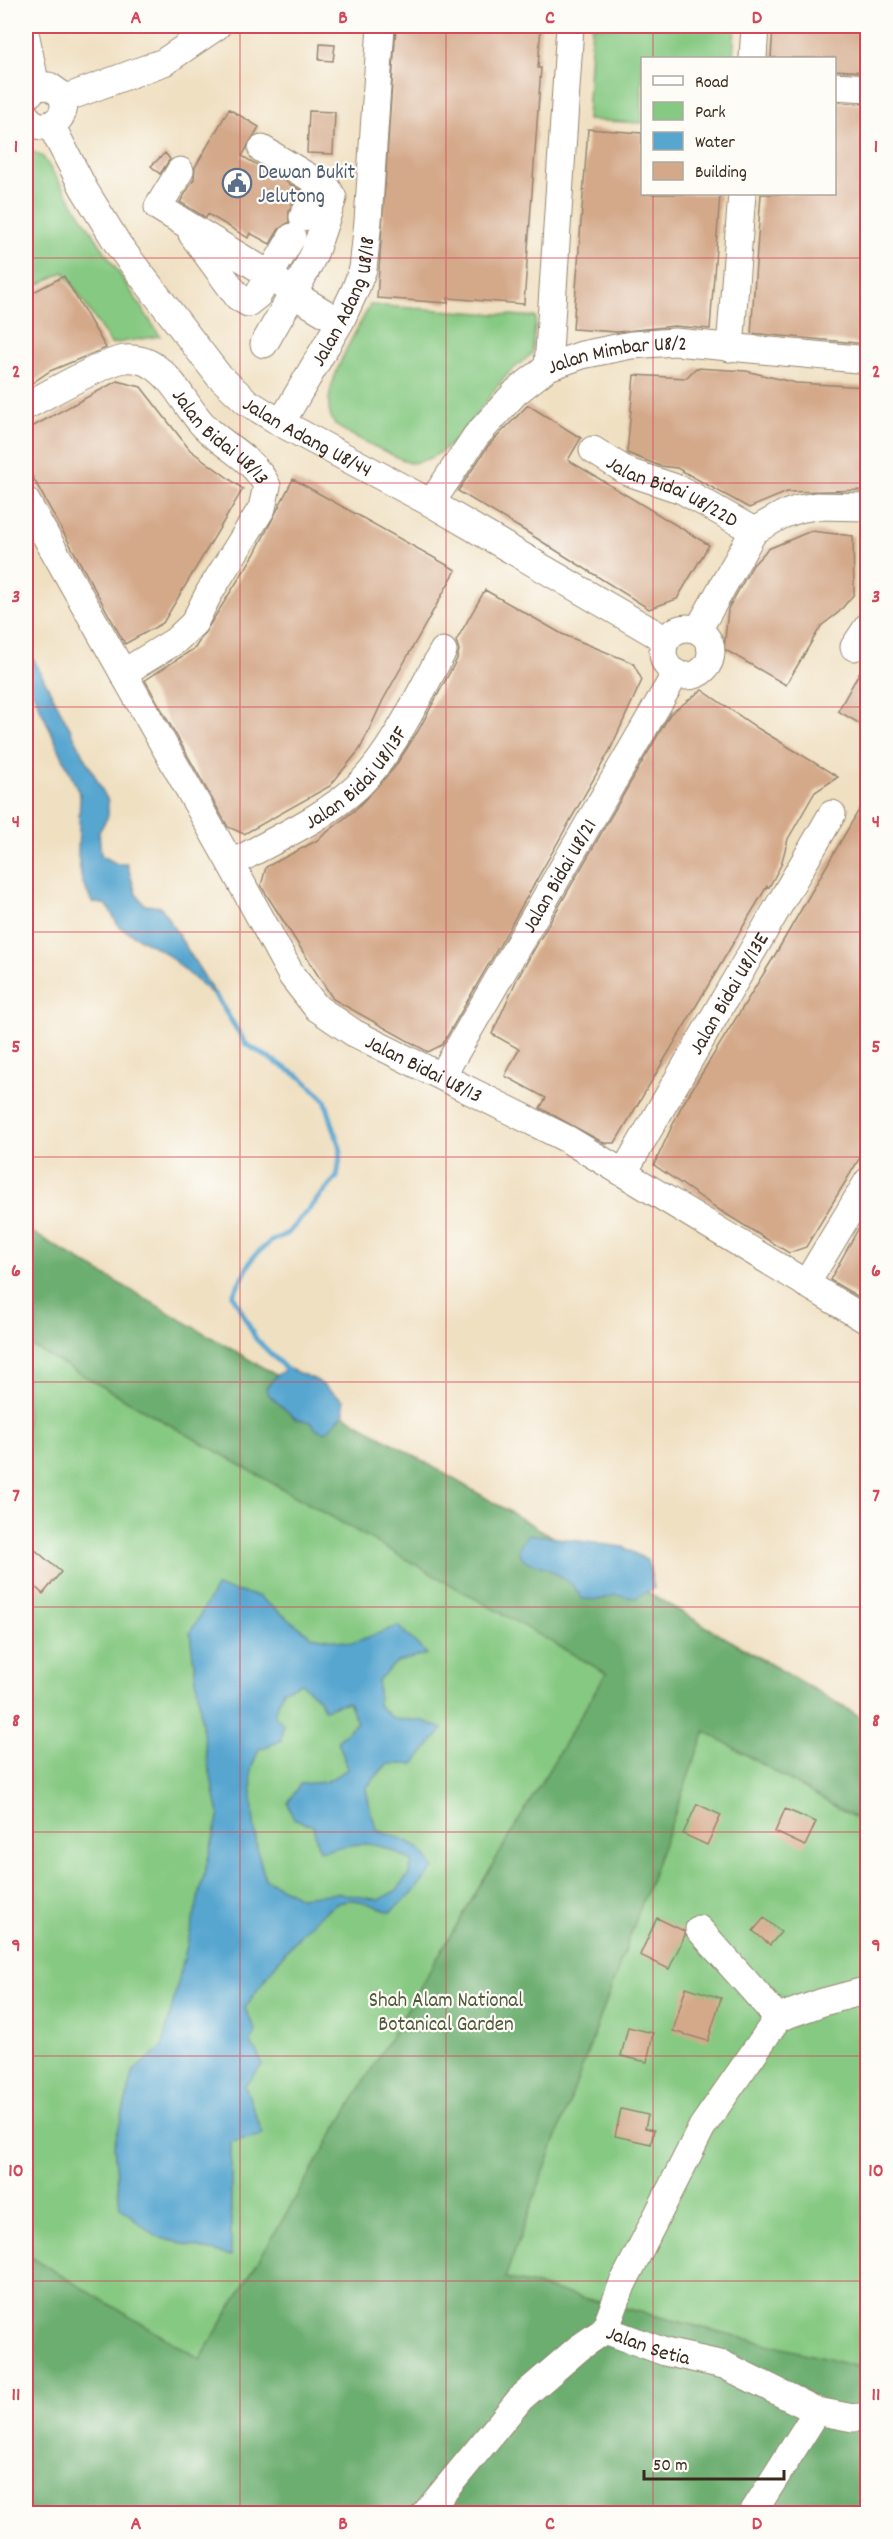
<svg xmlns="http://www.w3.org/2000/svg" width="893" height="2539" viewBox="0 0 893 2539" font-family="Dekko,sans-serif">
<rect width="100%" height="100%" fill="#fdfcf7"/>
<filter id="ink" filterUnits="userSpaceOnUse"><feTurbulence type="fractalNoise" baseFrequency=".0167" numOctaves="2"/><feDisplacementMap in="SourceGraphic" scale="12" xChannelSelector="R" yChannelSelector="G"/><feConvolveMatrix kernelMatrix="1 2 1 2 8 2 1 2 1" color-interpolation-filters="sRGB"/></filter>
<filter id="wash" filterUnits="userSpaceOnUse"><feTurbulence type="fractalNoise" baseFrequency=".008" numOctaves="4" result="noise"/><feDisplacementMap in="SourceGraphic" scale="24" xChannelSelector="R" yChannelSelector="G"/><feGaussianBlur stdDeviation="1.35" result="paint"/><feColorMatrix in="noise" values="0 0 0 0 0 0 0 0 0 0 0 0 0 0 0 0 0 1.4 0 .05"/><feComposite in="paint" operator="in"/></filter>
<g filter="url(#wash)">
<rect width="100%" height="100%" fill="#f0e0c2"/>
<path fill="#86c982" stroke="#607a50" stroke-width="1.5" d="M592,26H735L733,58H642V123L587,120Z
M26,148L43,157L160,336L111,344L64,272L26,291Z
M370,305L536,317L532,354C524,360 515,367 507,375C479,405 455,461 409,463C395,456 343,433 335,424C313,397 357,332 370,305Z
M26,1229L868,1721L867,2513L26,2514Z"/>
<path fill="#6cad70" stroke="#546c47" stroke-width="1.5" d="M26,1229L867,1721V1825L705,1731L505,2278L867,2369V2513H26V2254L200,2359L606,1673L26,1343Z"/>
<path fill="#56a6d0" stroke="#486877" stroke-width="1.5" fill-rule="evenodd" d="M26,645L108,801V816L99,832L101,855L117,864H127L136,894L145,905L161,907L218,999L164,952L119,927L107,905L92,902L82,881L78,855L80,795L26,677Z
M287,1368L316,1380L343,1400L344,1414L326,1432L316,1429L311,1422L296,1419L269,1395L266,1388L276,1376Z
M528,1534L623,1547L648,1561L654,1588L635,1598L615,1595L599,1600L582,1599C578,1594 574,1586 570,1583C568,1581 547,1568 544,1567C530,1561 525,1566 518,1549Z
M216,1587L258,1596L311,1636L352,1643L398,1626L427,1654L397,1662L378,1680V1705L393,1719L424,1721L443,1729L414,1764H387L366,1788L371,1813L378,1831C405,1839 419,1842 434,1868L411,1895L390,1912C379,1908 362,1899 350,1900C317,1902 263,1981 245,2008L256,2032L250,2041L263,2064L245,2086L263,2135L231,2142V2256L157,2237L120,2207L114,2146L134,2070L162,2048L219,1814L206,1755L190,1633ZM301,1683L319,1699L324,1709L348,1702L357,1722L338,1741L348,1769L326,1782L300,1784L288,1803L293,1818L313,1826L319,1851C364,1843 371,1837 412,1861L409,1874L397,1890L379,1900L339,1893L299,1897L265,1879L257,1848L253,1814L251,1769L259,1749L281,1741L283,1724L274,1714L283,1690Z"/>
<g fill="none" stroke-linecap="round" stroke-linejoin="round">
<path stroke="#56a6d0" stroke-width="5" d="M215,995L246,1044L302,1078L325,1100L341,1151L337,1177L288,1233L270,1242L253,1257L233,1295L256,1339L291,1374"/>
</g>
<g id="blocks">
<path fill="#d4a98a" d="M396,26H541L538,68H541L524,304L448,298V303L377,298Z
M773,26H867V72L834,70V58H771Z
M320,44L335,45L333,61L319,60Z
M834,102L867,104V344L751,333L761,194H834Z
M229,109L259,127L242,156L300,190L289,210V222L279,229L270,244L250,233L248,238L208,214L206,218L180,202L194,179L195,167Z
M309,111L335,112L333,154L307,153Z
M588,129L642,133V194H720L710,329L674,326L617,332L573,329Z
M165,153L170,159L160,174L151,166Z
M64,276L106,348L50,371L26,387V296Z
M696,368L746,371L796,383L867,387V490L787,492L749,508L677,468L660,466L627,453L634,375L686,378Z
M117,381L141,387L190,450L243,489L163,623L125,644L26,465V430Z
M528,405L581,438L568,460L709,545L677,599L649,609L525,531L458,491L488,446Z
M293,479L456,570L383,700L360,749L330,786L244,834L228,827L145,680L195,648L254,555Z
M811,531L853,536L854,594L839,612L821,626L786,685L724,649L728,609L753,565L768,549Z
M485,590L562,634L633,663L642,680L610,750L502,941L442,1045L428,1052L333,999L261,886L266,867L316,841L356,809L394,768L418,731L457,659L459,650L456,641Z
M867,659V728L838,711Z
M702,690L759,729L838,777L815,792L788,839L781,865L769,887L767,886L615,1143H604L540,1108L546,1098L505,1076L519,1049L492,1034L517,979L670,714Z
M867,796V1146L806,1247L789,1253L721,1211L654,1165L681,1107L772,960Z
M867,1213V1302L830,1280Z
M26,1542L61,1572L43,1594L26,1579Z
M697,1804L721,1815L707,1845L683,1834Z
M785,1809L816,1822L805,1846L775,1832Z
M657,1918L684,1931L685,1935L669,1969L640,1955Z
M764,1918L781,1932L770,1945L753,1931Z
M686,1987L721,1998L708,2041L673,2031Z
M628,2027L653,2033L647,2062L621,2056Z
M621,2109L648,2115L645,2128L654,2130L651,2144L615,2136Z"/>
</g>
</g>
<g filter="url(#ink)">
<use href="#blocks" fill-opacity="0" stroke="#968570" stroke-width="1.5"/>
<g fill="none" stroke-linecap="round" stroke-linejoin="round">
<g stroke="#968570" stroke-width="29">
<g id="minor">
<path d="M26,37L36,87"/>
<path d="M753,58L755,26"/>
<path d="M834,86L868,88"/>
<path d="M26,97L36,87L49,86L62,95C72,120 41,138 26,116"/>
<path d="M63,99L164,62L217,26"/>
<path id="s1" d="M51,125L84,189L119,246L218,375L247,402L281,423L431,503L666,640"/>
<path d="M262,149L322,185L328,189L333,198L314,254L302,278L264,344"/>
<path d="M180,171L158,207L270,275L293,294L340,322"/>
<path d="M303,217L322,185"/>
<path d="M192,234L238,297L248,303L258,295L292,237"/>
<path d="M730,348L742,194"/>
<path d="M548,367L570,26"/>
<path id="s2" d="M26,406C49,394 103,362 125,359C135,358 147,361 155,367C176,381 187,409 205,427C225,447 255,460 267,486L262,508L209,593L194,623L175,641L123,673"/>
<path id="s3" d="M281,423L340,322L355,290L363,269L368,221L381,26"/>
<path id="s4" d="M593,450L628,472L682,490L754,531"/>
<path id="s5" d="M26,501L231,864L292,976L317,1008L354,1033L567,1139L868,1321"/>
<path id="s6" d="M431,503L476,436L516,392L548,367L582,355L631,345L675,342L868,360"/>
<circle cx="687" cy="652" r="24"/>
<path d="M698,630L754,531L782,515L799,509L816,506L868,507"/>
<path d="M854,647L868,626"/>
<path id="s7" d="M231,864C273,840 321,820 357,787C392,754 419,694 443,651"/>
<path id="s8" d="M442,1076L676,673"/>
<path id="s9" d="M624,1172L832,814"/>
<path d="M806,1284L868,1181"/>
<path d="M699,1929L778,2018"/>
<path d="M605,2330L622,2285L702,2127L778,2018L823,2002L868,1990"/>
<path id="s10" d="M605,2330L665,2352L724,2365L817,2411L853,2418L868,2416"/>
<path d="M425,2514L521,2398L579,2348L605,2330"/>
<path d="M752,2514L817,2411"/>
</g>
</g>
<use href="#minor" stroke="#fff" stroke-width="27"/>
</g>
</g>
<path fill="none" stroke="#d1495b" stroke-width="1.5" stroke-opacity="0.55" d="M240,26V2514M446,26V2514M653,26V58M653,194V2514M26,258H868M26,483H868M26,707H868M26,932H868M26,1157H868M26,1382H868M26,1607H868M26,1832H868M26,2056H868M26,2281H868"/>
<defs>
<g id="civic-ring" transform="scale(1.5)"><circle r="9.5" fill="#fdfcf7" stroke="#5c6f8a" stroke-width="1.5"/><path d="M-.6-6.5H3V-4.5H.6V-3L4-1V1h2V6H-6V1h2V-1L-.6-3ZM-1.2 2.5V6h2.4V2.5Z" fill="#5c6f8a"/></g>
</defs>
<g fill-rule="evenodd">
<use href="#civic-ring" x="237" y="183"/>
</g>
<g text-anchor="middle" stroke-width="4.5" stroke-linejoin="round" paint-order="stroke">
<g font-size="21" fill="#4e5e75" stroke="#fdfcf7" text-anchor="start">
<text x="258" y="178">Dewan Bukit<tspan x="258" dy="24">Jelutong</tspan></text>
</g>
<g font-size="21" fill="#3b2a1e" stroke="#fdfcf7">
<text dy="7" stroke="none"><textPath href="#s3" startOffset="138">Jalan Adang U8/18</textPath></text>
<text dy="7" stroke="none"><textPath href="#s6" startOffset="252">Jalan Mimbar U8/2</textPath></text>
<text dy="7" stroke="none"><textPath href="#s1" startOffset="411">Jalan Adang U8/44</textPath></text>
<text dy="7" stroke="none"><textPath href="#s2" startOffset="238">Jalan Bidai U8/13</textPath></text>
<text dy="7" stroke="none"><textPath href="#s4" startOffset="90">Jalan Bidai U8/22D</textPath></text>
<text dy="7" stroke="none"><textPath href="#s7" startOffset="154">Jalan Bidai U8/13F</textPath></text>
<text dy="7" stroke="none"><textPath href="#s8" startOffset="232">Jalan Bidai U8/21</textPath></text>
<text dy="7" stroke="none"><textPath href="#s9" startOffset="207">Jalan Bidai U8/13E</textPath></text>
<text dy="7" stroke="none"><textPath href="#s5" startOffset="708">Jalan Bidai U8/13</textPath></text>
<text dy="7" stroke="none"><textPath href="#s10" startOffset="46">Jalan Setia</textPath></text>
</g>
<g font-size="21" fill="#525a3c" stroke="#fdfcf7">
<text x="446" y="2006">Shah Alam National<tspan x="446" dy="24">Botanical Garden</tspan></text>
</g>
</g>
<rect width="893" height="2539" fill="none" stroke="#fdfcf7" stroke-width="66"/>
<rect x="641" y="57" width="195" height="138" fill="#fdfcf7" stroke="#afa8a0" stroke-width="1.5"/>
<rect x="653" y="76" width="30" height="9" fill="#ffffff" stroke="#afa8a0" stroke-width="1.5"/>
<text x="695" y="87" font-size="18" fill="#3b2a1e">Road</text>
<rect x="653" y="102" width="30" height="18" fill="#86c982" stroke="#afa8a0" stroke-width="1.5"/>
<text x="695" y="117" font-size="18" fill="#3b2a1e">Park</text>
<rect x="653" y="132" width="30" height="18" fill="#56a6d0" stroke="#afa8a0" stroke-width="1.5"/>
<text x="695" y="147" font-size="18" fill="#3b2a1e">Water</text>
<rect x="653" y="162" width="30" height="18" fill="#d4a98a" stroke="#afa8a0" stroke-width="1.5"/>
<text x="695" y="177" font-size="18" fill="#3b2a1e">Building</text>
<path d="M644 2470v9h140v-9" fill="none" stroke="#3b2a1e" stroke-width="3"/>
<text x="653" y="2470" font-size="18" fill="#3b2a1e" stroke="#fdfcf7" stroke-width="4.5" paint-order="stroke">50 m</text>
<rect x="33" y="33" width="827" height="2473" fill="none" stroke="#d1495b" stroke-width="2"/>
<g font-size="20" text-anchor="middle" font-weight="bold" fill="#d1495b">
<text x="136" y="23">A</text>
<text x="343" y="23">B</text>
<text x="550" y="23">C</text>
<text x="757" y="23">D</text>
<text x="16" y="152">1</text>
<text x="876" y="152">1</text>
<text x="16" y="377">2</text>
<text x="876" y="377">2</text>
<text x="16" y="602">3</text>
<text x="876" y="602">3</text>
<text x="16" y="827">4</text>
<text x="876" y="827">4</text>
<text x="16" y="1052">5</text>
<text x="876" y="1052">5</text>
<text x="16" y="1276">6</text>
<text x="876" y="1276">6</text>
<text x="16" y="1501">7</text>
<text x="876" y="1501">7</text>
<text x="16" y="1726">8</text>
<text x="876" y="1726">8</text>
<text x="16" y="1951">9</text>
<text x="876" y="1951">9</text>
<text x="16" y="2176">10</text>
<text x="876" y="2176">10</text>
<text x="16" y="2400">11</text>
<text x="876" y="2400">11</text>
<text x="136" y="2529">A</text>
<text x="343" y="2529">B</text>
<text x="550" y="2529">C</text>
<text x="757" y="2529">D</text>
</g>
</svg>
